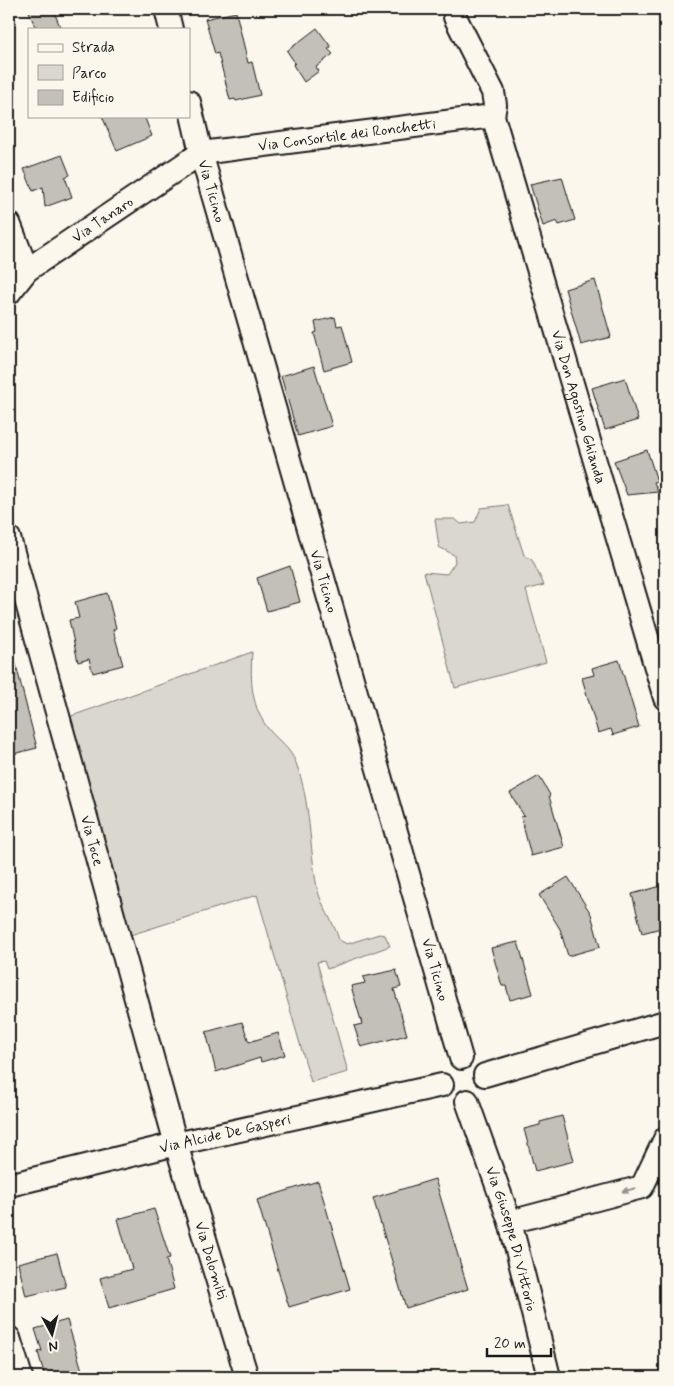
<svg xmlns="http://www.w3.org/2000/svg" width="674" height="1386" viewBox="0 0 674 1386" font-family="Mynerve,sans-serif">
<rect width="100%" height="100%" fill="#fbf7ec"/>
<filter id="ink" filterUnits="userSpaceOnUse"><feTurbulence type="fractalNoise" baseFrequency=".02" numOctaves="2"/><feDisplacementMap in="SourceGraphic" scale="10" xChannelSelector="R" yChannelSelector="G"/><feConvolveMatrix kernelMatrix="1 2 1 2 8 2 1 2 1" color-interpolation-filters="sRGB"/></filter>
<g filter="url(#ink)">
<path fill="#dad7ce" stroke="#7b7a75" d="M508,505L524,555L532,560L544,585L526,590L546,662L455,688L424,572L447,574L455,562L454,555L439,547L435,519H455L461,524L475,522L481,508Z
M252,652C250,681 251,708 270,731C280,742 290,748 296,763C311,802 309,847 317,887C321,907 334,921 339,940L347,944L379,934L385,935L390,946L327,969L324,961L317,962L348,1072L311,1082L257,895L124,937L66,718Z"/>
<path fill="#c3c0b8" stroke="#1c1c1c" d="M28,9H53L61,29H36Z
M236,12L248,63L252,62L260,95L236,101L235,99L230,100L218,53L215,54L205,19Z
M317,28L331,47L328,49L333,54L316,67L319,71L304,82L293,65L295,63L287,51Z
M102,116H144L152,136L117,151Z
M62,155L70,175L65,177L72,197L45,207L43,187L33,191L24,169Z
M562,177L575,220L559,225L557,221L543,226L530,184Z
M595,280L611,337L581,345L565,289Z
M335,317L337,326L342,325L352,362L324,370L314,333L317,332L315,322Z
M314,366L332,426L298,436L281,376Z
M625,378L638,420L605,430L592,388Z
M647,450L657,481L654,482L658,492L627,495L614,461Z
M290,566L300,602L267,611L257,578Z
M107,593L116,628L113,630L123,665L93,673L89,659L78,662L69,620L79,618L75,602Z
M619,660L639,727L613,735L611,729L598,733L582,678L594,675L592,668Z
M9,661H15L37,748L9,755Z
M539,776L550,795L549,796L564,847L531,856L521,817L524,816L510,793Z
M568,877L591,914L600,947L568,956L560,929L539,895Z
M665,885V927L642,933L632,894Z
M518,942L533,994L510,1000L506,986H502L491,948Z
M396,970L401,987L394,989L407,1035L361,1047L354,1026L362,1024L351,986L365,983L363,977Z
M242,1022L249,1042L278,1033L285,1055L261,1062L260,1058L216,1072L206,1032Z
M562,1116L574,1161L535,1171L524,1129L540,1125V1122Z
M435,1179L468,1289L406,1308L373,1198Z
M318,1181L350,1289L289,1307L257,1200Z
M154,1209L170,1258L166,1259L174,1289L109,1308L100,1278L132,1269L118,1219Z
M57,1253L66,1287L26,1296L18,1263Z
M67,1320L84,1377H45L38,1352L42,1351L35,1329Z"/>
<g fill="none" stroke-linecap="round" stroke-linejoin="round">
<g stroke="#1c1c1c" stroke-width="26">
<g id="street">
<path d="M166,9L171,29"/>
<path id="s1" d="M454,9L455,17L493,92L495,105L493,116L665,698"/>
<path id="s2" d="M189,102L201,153L461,1058"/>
<path d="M9,223L27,270"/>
<path id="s3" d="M9,293L27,270L201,153L493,116"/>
<path id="s4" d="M9,538L176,1144L247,1377"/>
<path d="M485,1075L665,1022"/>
<path id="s5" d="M467,1101L510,1222L549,1377"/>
<path id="s6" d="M9,1185L176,1144L442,1085"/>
<path d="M510,1222L642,1187L665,1139"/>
<path d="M9,1338L21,1377"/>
</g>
</g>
<use href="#street" stroke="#fbf7ec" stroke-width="22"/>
</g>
<defs><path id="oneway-solid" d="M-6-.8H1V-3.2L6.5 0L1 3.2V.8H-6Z" transform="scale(1.25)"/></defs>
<use fill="#97948e" href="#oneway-solid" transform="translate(629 1190) rotate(165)"/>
</g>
<g text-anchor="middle" stroke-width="4" stroke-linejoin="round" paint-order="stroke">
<g font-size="15" fill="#1c1c1c" stroke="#fbf7ec">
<text dy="5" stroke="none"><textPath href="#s3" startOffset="386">Via Consortile dei Ronchetti</textPath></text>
<text dy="5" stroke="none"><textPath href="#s2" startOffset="92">Via Ticino</textPath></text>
<text dy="5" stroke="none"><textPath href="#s3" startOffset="120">Via Tanaro</textPath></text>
<text dy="5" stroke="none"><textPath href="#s1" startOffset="420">Via Don Agostino Ghianda</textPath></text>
<text dy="5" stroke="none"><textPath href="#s2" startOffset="498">Via Ticino</textPath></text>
<text dy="5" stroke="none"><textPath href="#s4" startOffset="314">Via Toce</textPath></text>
<text dy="5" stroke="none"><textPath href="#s2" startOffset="902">Via Ticino</textPath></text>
<text dy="5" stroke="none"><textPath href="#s6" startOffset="222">Via Alcide De Gasperi</textPath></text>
<text dy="5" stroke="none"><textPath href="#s5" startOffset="145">Via Giuseppe Di Vittorio</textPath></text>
<text dy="5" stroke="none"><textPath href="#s4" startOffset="750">Via Dolomiti</textPath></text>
</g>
</g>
<rect width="674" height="1386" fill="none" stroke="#fbf7ec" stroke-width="30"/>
<rect x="15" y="15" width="644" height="1356" fill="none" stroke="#1c1c1c" stroke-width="2" filter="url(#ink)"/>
<rect x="28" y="28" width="162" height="90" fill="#fbf7ec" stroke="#a29f99"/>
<rect x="38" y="44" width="25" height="8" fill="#fbf7ec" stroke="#a29f99"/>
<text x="72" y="52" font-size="15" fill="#1c1c1c">Strada</text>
<rect x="38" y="65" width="25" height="15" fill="#dad7ce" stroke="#a29f99"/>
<text x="72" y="78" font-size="15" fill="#1c1c1c">Parco</text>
<rect x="38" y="90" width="25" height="15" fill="#c3c0b8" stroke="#a29f99"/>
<text x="72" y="102" font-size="15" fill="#1c1c1c">Edificio</text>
<g transform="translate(52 1334) rotate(173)" stroke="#fbf7ec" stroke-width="4" paint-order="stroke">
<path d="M0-4L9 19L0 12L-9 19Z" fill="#1c1c1c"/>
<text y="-8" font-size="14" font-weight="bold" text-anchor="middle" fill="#1c1c1c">N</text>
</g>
<path d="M487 1348v8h64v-8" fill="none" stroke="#1c1c1c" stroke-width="2.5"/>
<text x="494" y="1348" font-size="15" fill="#1c1c1c" stroke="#fbf7ec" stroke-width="4" paint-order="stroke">20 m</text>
</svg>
